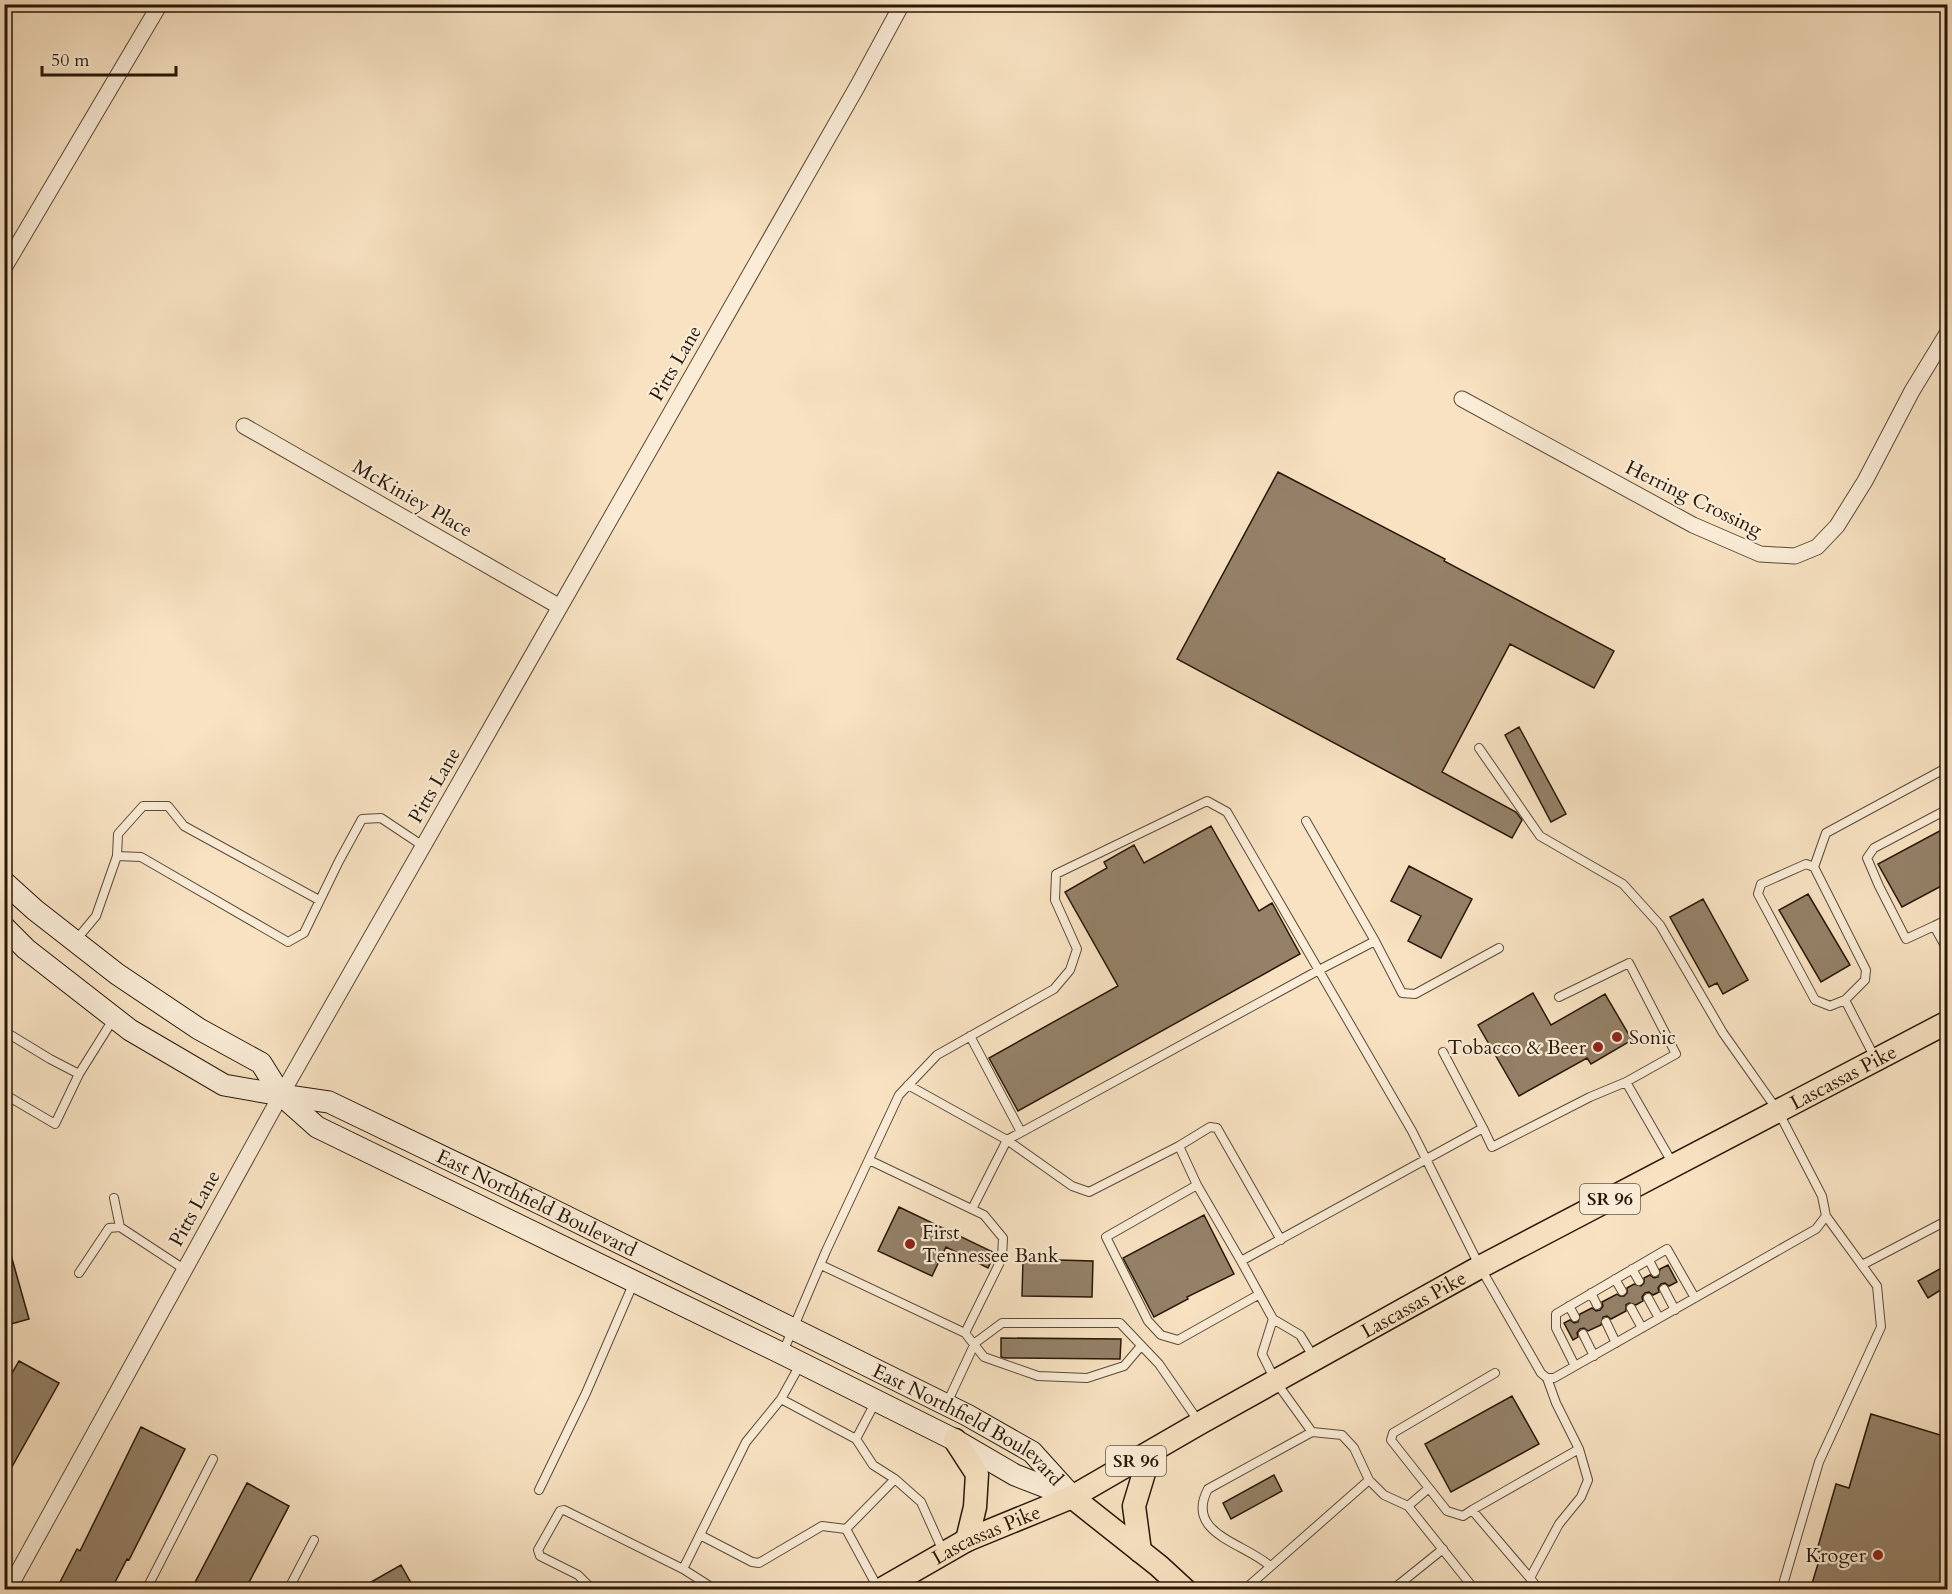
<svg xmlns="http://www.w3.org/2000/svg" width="1952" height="1594" viewBox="0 0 1952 1594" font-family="Cardo,serif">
<rect width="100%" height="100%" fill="#f8e2c2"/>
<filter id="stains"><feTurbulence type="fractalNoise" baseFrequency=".00333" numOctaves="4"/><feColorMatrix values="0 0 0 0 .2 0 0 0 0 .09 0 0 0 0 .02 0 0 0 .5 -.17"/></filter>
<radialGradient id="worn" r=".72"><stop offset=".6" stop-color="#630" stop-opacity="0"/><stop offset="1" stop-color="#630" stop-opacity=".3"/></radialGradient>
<path fill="#948168" stroke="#271707" stroke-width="1.5" d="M1278,472L1445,559L1444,561L1614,651L1594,688L1510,644L1442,772L1516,812L1522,820L1512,838L1177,659Z
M1519,727L1566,814L1551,822L1505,735Z
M1211,826L1259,911L1272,903L1300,954L1018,1111L989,1058L1118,986L1065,892L1107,868L1104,862L1134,845L1144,863Z
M1947,827V883L1902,907L1878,864Z
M1409,866L1472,899L1441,958L1408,941L1421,916L1391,901Z
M1808,894L1850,965L1821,982L1779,910Z
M1703,899L1748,980L1723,994L1717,983L1709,987L1670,917Z
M1533,993L1551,1025L1605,994L1632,1040L1591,1064L1587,1058L1519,1096L1478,1025Z
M899,1207L995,1253L988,1268L946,1247L932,1276L878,1251Z
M1204,1215L1234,1274L1187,1297L1188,1299L1154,1317L1123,1258Z
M4,1248H9L29,1319L4,1326Z
M1023,1259L1093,1261L1092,1297L1022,1296Z
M1668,1265L1677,1282L1669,1286L1665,1283L1661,1284L1658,1288L1659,1292L1653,1295L1649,1292L1645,1293L1642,1297L1643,1301L1636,1305L1629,1303L1626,1305V1311L1611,1319L1607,1316L1603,1317L1601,1325L1588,1331L1584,1328L1580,1329L1577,1333L1578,1337L1573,1340L1564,1323L1570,1320L1574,1323L1578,1322L1580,1314L1592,1308L1596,1311L1600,1310L1603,1306L1602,1302L1617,1294L1620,1296H1624L1627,1293V1288L1634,1284L1641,1286L1644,1283V1278L1650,1275L1654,1278L1658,1277L1660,1269Z
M1947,1265V1286L1928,1298L1918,1281Z
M1001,1338L1121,1339L1120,1359L1005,1358L1001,1357Z
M19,1361L59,1383L4,1481V1387Z
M1512,1396L1539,1444L1451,1492L1425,1444Z
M1871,1414L1947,1437V1590H1810L1821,1554L1817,1550L1836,1484L1849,1488Z
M141,1427L185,1449L129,1560L127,1559L111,1590H56L77,1549L80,1551Z
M1274,1475L1282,1491L1231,1519L1223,1503Z
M247,1483L289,1506L245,1590H191Z
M401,1565L415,1590H357Z"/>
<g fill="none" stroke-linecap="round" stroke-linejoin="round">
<g stroke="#5b4a36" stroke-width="10">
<path id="lane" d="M1306,821L1375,941
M117,856L118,834L143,806H168L184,826L319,900
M1806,864L1814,867L1866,970L1865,980L1845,1000L1830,1006L1815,1000L1758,894L1761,884Z
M1814,867L1826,833L1948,767
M1948,919L1934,926L1948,951
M1934,926L1906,939L1879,886L1867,858L1874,848L1948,809
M76,940L96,916L117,856L141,857L288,942L304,933L339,861L362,819L381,818L423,846
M1845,1000L1875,1058
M4,1031L50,1059L79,1074L114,1018
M970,1036L1021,1132
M1443,1052L1483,1128
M1626,1082L1673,1164
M908,1085L1007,1140L1072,1186L1089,1192L1179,1146L1197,1185L1241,1261
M4,1094L55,1124L79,1074
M1179,1146L1210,1127L1217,1128L1281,1240
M869,1160L984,1215L1003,1238L1002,1258L965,1333
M1197,1185L1106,1237L1148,1321L1161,1335L1178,1340L1258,1295
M114,1198L120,1227
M972,1209L1007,1140L1319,970L1375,941L1402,993L1415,994L1499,948
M1649,1260L1655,1272
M821,1265L965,1333L984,1357L1038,1376L1087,1378L1124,1366L1141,1346
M1862,1265L1948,1220
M1632,1269L1639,1281
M79,1273L109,1228L120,1227L184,1269
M1615,1279L1622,1291
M1664,1289L1675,1310
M1591,1293L1597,1305
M1648,1298L1659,1318
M1569,1306L1575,1317
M1631,1308L1642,1328
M1273,1319L1262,1354L1276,1382L1312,1432
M1606,1322L1616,1343
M1583,1334L1594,1356
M783,1352L826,1251L899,1095L937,1055L1054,989L1070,970L1077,949L1055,900L1056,874L1207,801L1227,812L1412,1131L1480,1267L1541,1373L1547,1378H1554L1816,1229L1826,1216L1822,1196L1778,1111L1723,1033L1660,925L1623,884L1540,836L1479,748
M1313,1356L1300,1335L1273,1319L1241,1261L1483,1128L1492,1147L1590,1097L1626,1082L1676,1054L1629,963L1559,997
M1575,1366L1556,1328V1314L1667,1249L1695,1298
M1495,1373L1393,1433L1391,1440L1447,1511L1463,1516L1472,1510L1530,1578
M781,1399L856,1439L876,1401
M947,1403L975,1343L1002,1323H1120L1159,1364L1199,1422
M856,1439L873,1465L895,1479L921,1502L943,1551
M539,1490L586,1393L634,1282
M1408,1506L1475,1590
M1472,1510L1579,1449
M846,1529L878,1588
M700,1535L752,1562L759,1563L822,1526L846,1529L895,1479
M1270,1566C1245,1543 1184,1534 1208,1489L1312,1432L1342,1435L1354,1448L1369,1480L1384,1495L1408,1506L1429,1488
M683,1569L746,1442L781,1399L801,1363
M146,1590L213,1459
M288,1590L314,1540
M593,1590L578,1575L540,1556L538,1550L560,1511L564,1510L683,1569L716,1590
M1244,1590L1369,1480
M1392,1590L1443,1549
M1539,1590L1530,1578L1559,1524L1581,1497L1588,1480L1579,1449L1556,1403L1547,1378
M1784,1590V1581L1819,1462L1881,1327L1877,1286L1826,1216"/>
</g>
<g stroke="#5b4a36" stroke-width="17">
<path id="street" d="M4,268L160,4
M1462,399L1693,525L1760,554L1795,556L1817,547L1837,526L1865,481L1912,391L1948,332
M244,426L560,607
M8,1590L281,1095L857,87L902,4"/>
</g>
<g stroke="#271707" stroke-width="23">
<g id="secondary">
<path d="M4,882L35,910L117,974L199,1029L261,1063L281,1095L317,1127L783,1354L955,1440L1015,1475L1072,1497"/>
<path id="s1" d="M4,927L26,949L130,1030L224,1085L281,1095L329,1102L541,1204L967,1415L1032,1452L1070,1494"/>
</g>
</g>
<g stroke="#271707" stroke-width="25">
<g id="primary">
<path d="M955,1440L977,1474L975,1507L967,1540"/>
<path d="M1072,1497L1159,1566L1185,1590"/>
<path d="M1140,1551L1134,1506L1150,1453"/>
<path id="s2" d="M880,1590L967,1540L1072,1497L1200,1423L1480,1267L1948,1022"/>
</g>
</g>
<use href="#lane" stroke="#faecd7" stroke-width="8"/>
<use href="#street" stroke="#faecd7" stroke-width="15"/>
<use href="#secondary" stroke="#faecd7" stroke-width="21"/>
<use href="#primary" stroke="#f8e2c2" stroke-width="22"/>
</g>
<g fill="#8f2418" stroke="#faecd7" stroke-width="2">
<circle cx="1617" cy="1037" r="6"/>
<circle cx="1598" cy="1047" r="6"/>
<circle cx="910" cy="1244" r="6"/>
<circle cx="1878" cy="1555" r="6"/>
</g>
<g text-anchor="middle" stroke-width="4.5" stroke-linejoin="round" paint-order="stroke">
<g fill="#faecd7" stroke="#665745" stroke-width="1.5">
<rect x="1580" y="1184" width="60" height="30" rx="4.5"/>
<rect x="1106" y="1446" width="60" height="30" rx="4.5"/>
</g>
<g font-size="18" font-weight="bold" fill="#271707">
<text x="1610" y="1205">SR 96</text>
<text x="1136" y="1467">SR 96</text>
</g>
<g font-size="20" fill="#271707" stroke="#faecd7">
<text transform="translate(675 363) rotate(-60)" y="7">Pitts Lane</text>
<text transform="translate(413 498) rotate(30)" y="7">McKiniey Place</text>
<text transform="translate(1694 498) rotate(26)" y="7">Herring Crossing</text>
<text transform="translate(434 785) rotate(-60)" y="7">Pitts Lane</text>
<text dy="7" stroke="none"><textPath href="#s2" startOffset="1092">Lascassas Pike</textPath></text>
<text dy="7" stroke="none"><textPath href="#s1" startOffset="609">East Northfield Boulevard</textPath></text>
<text transform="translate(194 1208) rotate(-61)" y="7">Pitts Lane</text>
<text dy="7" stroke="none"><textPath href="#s2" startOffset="606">Lascassas Pike</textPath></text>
<text dy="7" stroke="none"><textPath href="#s1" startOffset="1095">East Northfield Boulevard</textPath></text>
<text dy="7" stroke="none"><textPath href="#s2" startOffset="120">Lascassas Pike</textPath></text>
</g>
<g font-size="20" fill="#271707" stroke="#faecd7" text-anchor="start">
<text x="1629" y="1044">Sonic</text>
<text x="1586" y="1054" text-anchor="end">Tobacco &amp; Beer</text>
<text x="922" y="1239">First<tspan x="922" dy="23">Tennessee Bank</tspan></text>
<text x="1866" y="1562" text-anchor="end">Kroger</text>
</g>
</g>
<rect width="1952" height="1594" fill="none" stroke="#f8e2c2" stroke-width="24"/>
<rect x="6" y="6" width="1940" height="1582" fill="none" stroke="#271707" stroke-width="3"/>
<rect x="12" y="12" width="1928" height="1570" fill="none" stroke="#271707" stroke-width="1.5"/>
<path d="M42 66v9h134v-9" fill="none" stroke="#271707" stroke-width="3"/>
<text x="51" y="66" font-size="18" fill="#271707" stroke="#faecd7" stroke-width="4.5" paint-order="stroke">50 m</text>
<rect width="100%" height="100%" filter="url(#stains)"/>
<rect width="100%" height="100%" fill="url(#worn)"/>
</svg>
